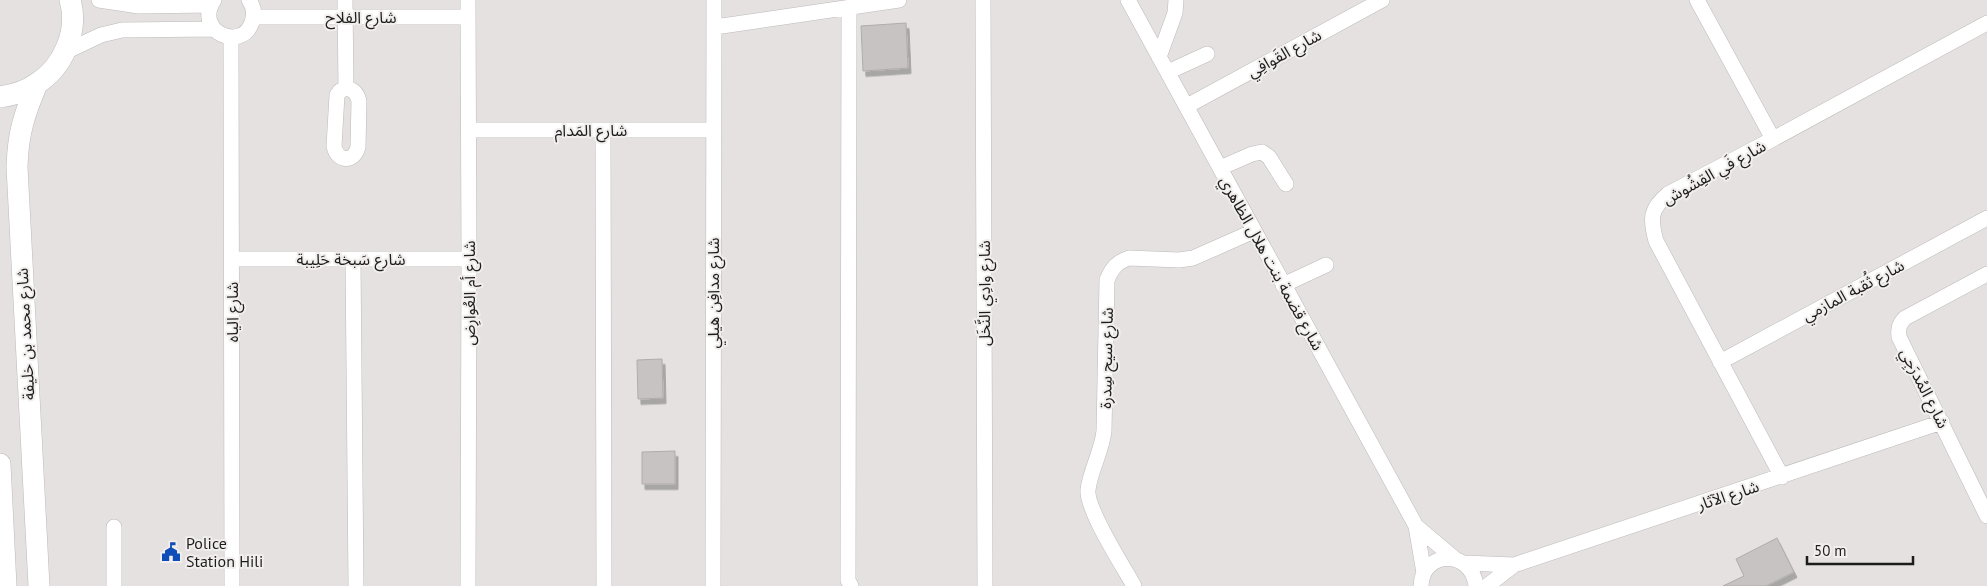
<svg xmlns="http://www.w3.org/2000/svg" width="1987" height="586" viewBox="0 0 1987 586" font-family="'PT Sans','Noto Sans Arabic',sans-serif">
<defs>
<filter id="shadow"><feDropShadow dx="3" dy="5.5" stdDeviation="0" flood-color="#0004"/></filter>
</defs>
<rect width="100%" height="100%" fill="#e5e1e1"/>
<path fill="#c7c3c2" stroke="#afacab" filter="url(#shadow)" d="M906,23L908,68L863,71L861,26Z
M662,359L663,398L638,399L637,360Z
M675,451V484H642V452Z
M1777,538L1794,572L1766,586H1723L1744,576L1736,559Z"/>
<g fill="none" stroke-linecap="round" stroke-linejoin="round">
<g stroke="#bdbab9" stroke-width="16">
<path id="minor" d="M99,0L139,6L211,5
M214,0C193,31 242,53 252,22C255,14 254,7 249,0
M345,0L346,88
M468,0L469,259L468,586
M983,0L985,586
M1128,0L1416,526L1424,573
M1697,0L1773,139
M849,8L848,580L851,586
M254,17H467
M715,27L899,0
M231,37L232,586
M65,52L101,35L122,30L214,29
M1159,57L1175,13L1176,0
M1168,72L1207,54
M346,88C354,90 357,93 359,101L358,147C354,163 337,162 334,146L337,95L340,91Z
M1187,106L1382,0
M469,130H713
M603,130L604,586
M1220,168L1252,154L1262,152L1269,157L1286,184
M232,259H469
M353,260L356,586
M1987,274L1905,318C1899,324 1898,329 1899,337L1987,516
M1283,285L1326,265
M1720,362L1987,218
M1782,477L1656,241C1650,219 1650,209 1668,194L1773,139L1987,23
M1416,526L1455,559
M114,527V586
M1464,563L1514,565
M713,586L714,0
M1134,586C1123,566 1086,509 1088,490C1090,471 1102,451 1104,431L1107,280C1112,268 1117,262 1129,258L1179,260L1193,258L1254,231
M1421,586C1422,550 1472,549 1476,586
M1487,586L1514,565L1942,422"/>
</g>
<g stroke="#bdbab9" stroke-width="22">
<path id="highway" d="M37,84C24,115 18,133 17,167L39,586
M0,97C13,95 25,92 36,84C63,68 79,31 70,0
M0,464L6,586"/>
</g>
<use href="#minor" stroke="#fff" stroke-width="15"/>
<use href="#highway" stroke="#fff" stroke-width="21"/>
</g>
<defs>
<g id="civic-bare" transform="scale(1.5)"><path d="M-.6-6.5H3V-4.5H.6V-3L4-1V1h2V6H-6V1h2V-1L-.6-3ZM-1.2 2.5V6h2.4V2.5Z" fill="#0f4db8" stroke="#f2eeee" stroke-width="2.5" paint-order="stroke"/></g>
</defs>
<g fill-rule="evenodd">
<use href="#civic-bare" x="171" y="552"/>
</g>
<g text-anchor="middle" stroke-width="4" stroke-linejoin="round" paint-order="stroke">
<g font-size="16" fill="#1d1c1c" stroke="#f2eeee">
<text x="361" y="23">شارع الفلاح</text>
<text transform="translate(1284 53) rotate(-29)" y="6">شارع القَوافِي</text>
<text x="591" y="136">شارع المَدام</text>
<text transform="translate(1714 172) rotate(-29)" y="6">شارع فَي القِشُوش</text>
<text x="351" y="265">شارع سَبخة حَلِيبة</text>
<text transform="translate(1272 263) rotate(61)" y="6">شارع قضمة بنت هلال الظاهري</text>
<text transform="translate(1853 290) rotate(-28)" y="6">شارع ثُقبة المازمي</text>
<text transform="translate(469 293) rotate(-90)" y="6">شارع أم العُوارِض</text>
<text transform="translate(713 293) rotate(-90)" y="6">شارع مدافِن هيلي</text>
<text transform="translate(984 293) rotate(-90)" y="6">شارع وادِي النَّخَل</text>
<text transform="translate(232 312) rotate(-90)" y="6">شارع الياه</text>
<text transform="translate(25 334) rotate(-93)" y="6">شارع محمد بن خليفة</text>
<text transform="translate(1106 358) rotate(-89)" y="6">شارع سيح سِدرة</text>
<text transform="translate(1925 388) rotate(63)" y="6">شارع المُدرَجِي</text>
<text transform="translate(1728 495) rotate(-18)" y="6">شارع الآثار</text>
</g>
<g font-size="16" fill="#1d1c1c" stroke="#f2eeee" text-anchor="start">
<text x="186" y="549">Police<tspan x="186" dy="18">Station Hili</tspan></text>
</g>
</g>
<path d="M1807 556v8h106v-8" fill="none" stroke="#1d1c1c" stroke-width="2.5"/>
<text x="1814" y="556" font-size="15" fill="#1d1c1c" stroke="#f2eeee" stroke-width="4" paint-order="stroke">50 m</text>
</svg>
